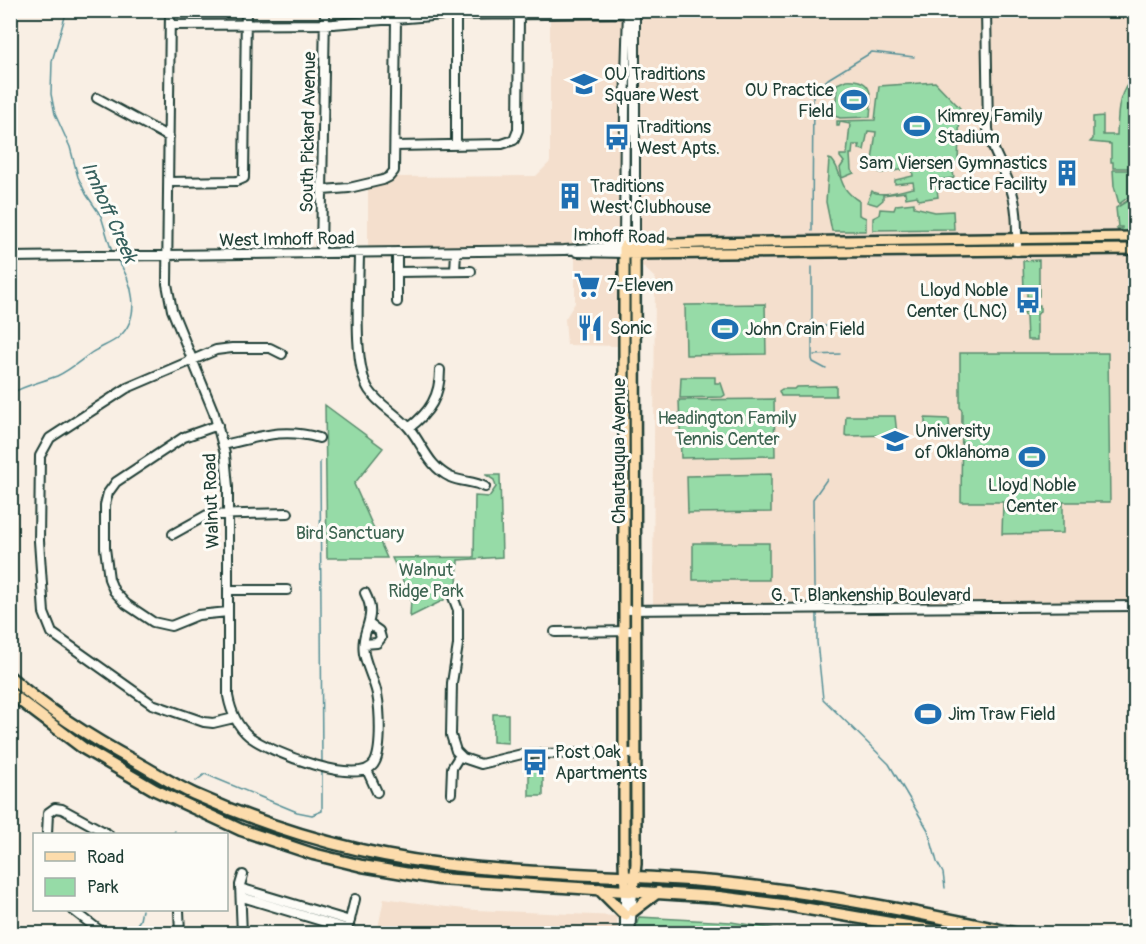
<svg xmlns="http://www.w3.org/2000/svg" width="1146" height="944" viewBox="0 0 1146 944" font-family="Pangolin,sans-serif">
<rect width="100%" height="100%" fill="#f9efe4"/>
<filter id="ink" filterUnits="userSpaceOnUse"><feTurbulence type="fractalNoise" baseFrequency=".0167" numOctaves="2"/><feDisplacementMap in="SourceGraphic" scale="12" xChannelSelector="R" yChannelSelector="G"/><feConvolveMatrix kernelMatrix="1 2 1 2 8 2 1 2 1" color-interpolation-filters="sRGB"/></filter>
<g filter="url(#ink)">
<path fill="#f4dfcd" d="M636,10L1135,11V603L653,605L655,278L620,245L368,248V186L390,180L394,177L536,176L550,162V15Z
M575,255L620,256L621,346L567,345L565,319L575,303Z
M384,898L438,906L475,910L617,916V933H377Z"/>
<path fill="#96dba7" stroke="#5a8c6e" stroke-width="1.5" d="M1135,76V168H1113V162H1111V144L1090,142L1093,139V117L1103,116V135H1117C1118,112 1117,92 1135,76Z
M846,80C874,78 872,97 870,117L840,118L835,116L837,84Z
M935,82L960,108L958,163L952,164L954,178L936,180L938,197L919,200L917,196L906,198L905,192L883,195V200L877,205L867,202L872,191C880,198 901,190 914,188L913,182L895,184V180L913,176L912,168L881,173L875,170L872,161L876,132L868,131L864,150L859,149L860,145H853L852,154H850L851,170L854,173L842,178L840,168L844,162L840,157V155H847L850,124L840,122L839,126H837V121L875,120L879,86Z
M829,159L832,160C844,174 836,187 859,201V215L866,218V231H832L826,202Z
M1113,170H1135V192L1119,204L1114,186Z
M1135,196V234L1120,233L1117,229H1122V227H1118L1116,208Z
M914,203V207L935,212L953,211L954,229L873,230V218L879,215L880,209L894,210L896,205Z
M1039,260V296L1027,297V291H1024L1023,261Z
M765,304L766,354L686,355L685,305Z
M1040,305V311L1037,315V340H1027L1026,317L1023,312H1027V306Z
M960,353H1108L1110,502H1063V533L1002,534L1003,502H961L962,411L960,407Z
M681,377H715V383H721L725,395L722,397L680,398Z
M836,386V396H781L779,391L782,389H794L796,387Z
M774,399L775,456L681,458L679,400Z
M325,405L383,448L354,484L387,558H327Z
M846,416H895L897,435L847,436L845,435Z
M925,418L949,419L950,432L925,433Z
M771,474V512L688,513L687,476Z
M486,475H500L502,557L458,560L457,589L449,587L444,593V600L410,617L411,598L392,558L474,557L475,496L489,497L496,487L494,480Z
M693,543H769V580H693Z
M493,714H508V743L493,742Z
M543,767V796H529V768Z
M639,917L731,922L802,933H634Z"/>
<g fill="none" stroke-linecap="round" stroke-linejoin="round">
<path stroke="#569097" stroke-width="1.5" d="M67,10L52,61L51,94L55,114L70,147L78,177L86,194L101,216L112,252
M812,231L813,93L828,79L872,52L914,57
M812,267V359L813,362L826,369
M814,326H837
M814,355L840,354
M10,394C25,385 41,382 57,376C70,370 80,361 91,353C100,347 111,344 119,337C142,316 133,281 116,258
M320,462L322,764
M816,605L814,586L813,499L827,479
M817,613V642L823,699L889,764L928,830L937,862L943,873L945,888
M196,781L205,774L297,812L312,815L322,811V769
M173,834L175,831
M130,934L140,920L142,910"/>
<g stroke="#1f3d34" stroke-width="12">
<path id="minor" d="M170,10L167,284L172,310L214,413L225,454L228,487V696C231,712 237,726 249,736C267,751 362,789 375,762C382,748 380,709 377,694C374,680 367,668 364,654C360,627 379,620 365,593
M986,10L988,129C991,150 1003,166 1010,186C1018,207 1017,229 1017,251
M170,25L333,24L444,15L635,13
M97,98L169,137
M456,144V15
M395,146L502,144L514,140L518,130L519,14
M169,182L237,181L244,178L246,10
M323,190L349,188L383,180L389,177L394,171L396,20
M635,245V10
M397,252V302
M577,252L624,253
M359,253C359,286 352,364 369,390C379,405 397,414 409,428C423,445 428,466 450,477C461,482 474,481 485,487
M321,254L325,10
M10,257L564,250L624,246L625,109L628,10
M455,271L456,252
M397,272L471,271
M218,425L184,437L116,482L108,493L105,505V548L109,579L114,591L126,604L153,622L171,626L198,615L228,612
M409,428C430,412 440,396 440,370
M224,445C259,437 283,427 319,438
M173,534L207,515L288,513
M228,590H287
M453,597L458,610V645L452,683L451,735L456,751L463,758L481,764L522,754L636,753
M624,610L1136,606
M555,632L635,631
M364,644L377,643L381,638L379,631L369,624
M234,718L213,723L204,722L152,704L52,633L44,613L39,541L40,456L50,438L127,388L216,350L232,348H270L282,354
M367,770L377,792
M451,793L452,768L460,755
M47,834L48,813L55,808L62,809L108,834
M240,888L350,921
M242,897L348,929
M73,910L104,934
M179,910L180,934
M349,924L355,899
M242,934L240,885L243,875
M625,934V890
M630,934L633,890"/>
</g>
<g stroke="#1f3d34" stroke-width="14">
<path id="major" d="M629,254L1136,249
M625,890L624,861V246L701,243L1136,237
M633,890L636,864L635,245"/>
</g>
<g stroke="#1f3d34" stroke-width="15">
<path id="highway" d="M10,677C48,711 93,739 138,763C156,773 174,785 194,794C281,833 375,859 470,867C551,875 633,875 714,882C816,892 917,912 1018,934
M10,693L83,748L155,790L241,830L313,854L362,866L439,879L719,897L791,906L954,934
M599,889L625,915
M633,911L658,892"/>
</g>
<use href="#minor" stroke="#fdfcf7" stroke-width="8"/>
<use href="#major" stroke="#fcdcac" stroke-width="9"/>
<use href="#highway" stroke="#fcdcac" stroke-width="10"/>
</g>
</g>
<defs>
<g id="university-bare" transform="scale(2.07)"><path d="M0-5L7-2L0 1L-7-2ZM-4 1L0 2.5L4 1V4Q0 6-4 4Z" fill="#1f6fb2" stroke="#fdfcf7" stroke-width="2.5" paint-order="stroke"/></g>
<g id="stadium-bare" transform="scale(2.07)"><path d="M0-5a6.5 5 0 1 0 0 10a6.5 5 0 1 0 0-10ZM-3.5-1.8h7v3.6h-7Z" fill="#1f6fb2" stroke="#fdfcf7" stroke-width="2.5" paint-order="stroke"/></g>
<g id="bus-bare" transform="scale(2.07)"><path d="M-5-6H5V4H4V6H2V4H-2V6H-4V4H-5ZM-3.5-4V0h7V-4ZM-3.5 1.2v1.5H-2V1.2ZM2 1.2v1.5H3.5V1.2Z" fill="#1f6fb2" stroke="#fdfcf7" stroke-width="2.5" paint-order="stroke"/></g>
<g id="building-bare" transform="scale(2.07)"><path d="M-4-6H4V6H1V3H-1V6H-4ZM-2.5-4.3h1.7v1.8h-1.7ZM.8-4.3h1.7v1.8H.8ZM-2.5-1h1.7V.8h-1.7ZM.8-1h1.7V.8H.8Z" fill="#1f6fb2" stroke="#fdfcf7" stroke-width="2.5" paint-order="stroke"/></g>
<g id="supermarket-bare" transform="scale(2.07)"><path d="M-6-5.5h2.5l.6 2H6L4.5 2H-2.5L-4.4-4H-6ZM-1.5 3.2a1.3 1.3 0 1 0 .1 0ZM3 3.2a1.3 1.3 0 1 0 .1 0Z" fill="#1f6fb2" stroke="#fdfcf7" stroke-width="2.5" paint-order="stroke"/></g>
<g id="restaurant-bare" transform="scale(2.07)"><path d="M-5-6h1v4h1v-4h1v4h1v-4h1v5L-1.5 .5V6h-2V.5L-5-1ZM5-6V6H3V1.5H1.5Q1.5-4 5-6Z" fill="#1f6fb2" stroke="#fdfcf7" stroke-width="2.5" paint-order="stroke"/></g>
</defs>
<g fill-rule="evenodd">
<use href="#university-bare" x="584" y="84"/>
<use href="#stadium-bare" x="854" y="100"/>
<use href="#stadium-bare" x="917" y="126"/>
<use href="#bus-bare" x="617" y="137"/>
<use href="#building-bare" x="1067" y="173"/>
<use href="#building-bare" x="570" y="196"/>
<use href="#supermarket-bare" x="587" y="285"/>
<use href="#bus-bare" x="1028" y="300"/>
<use href="#restaurant-bare" x="590" y="328"/>
<use href="#stadium-bare" x="725" y="329"/>
<use href="#university-bare" x="895" y="441"/>
<use href="#stadium-bare" x="1032" y="457"/>
<use href="#stadium-bare" x="928" y="714"/>
<use href="#bus-bare" x="535" y="762"/>
</g>
<g text-anchor="middle" stroke-width="6" stroke-linejoin="round" paint-order="stroke">
<g font-size="18" fill="#1f3d34" stroke="#fdfcf7" text-anchor="start">
<text x="604" y="80">OU Traditions<tspan x="604" dy="21">Square West</tspan></text>
<text x="834" y="96" text-anchor="end">OU Practice<tspan x="834" dy="21">Field</tspan></text>
<text x="937" y="122">Kimrey Family<tspan x="937" dy="21">Stadium</tspan></text>
<text x="637" y="133">Traditions<tspan x="637" dy="21">West Apts.</tspan></text>
<text x="1047" y="169" text-anchor="end">Sam Viersen Gymnastics<tspan x="1047" dy="21">Practice Facility</tspan></text>
<text x="590" y="192">Traditions<tspan x="590" dy="21">West Clubhouse</tspan></text>
<text x="607" y="291">7-Eleven</text>
<text x="1008" y="296" text-anchor="end">Lloyd Noble<tspan x="1008" dy="21">Center (LNC)</tspan></text>
<text x="610" y="334">Sonic</text>
<text x="745" y="335">John Crain Field</text>
<text x="915" y="437">University<tspan x="915" dy="21">of Oklahoma</tspan></text>
<text x="1032" y="491" text-anchor="middle">Lloyd Noble<tspan x="1032" dy="21">Center</tspan></text>
<text x="948" y="720">Jim Traw Field</text>
<text x="555" y="758">Post Oak<tspan x="555" dy="21">Apartments</tspan></text>
</g>
<g font-size="18" fill="#1f3d34" stroke="#fdfcf7">
<text transform="translate(308 132) rotate(-89)" y="6">South Pickard Avenue</text>
<text transform="translate(619 236) rotate(2)" y="6">Imhoff Road</text>
<text transform="translate(287 239) rotate(-1)" y="6">West Imhoff Road</text>
<text transform="translate(619 451) rotate(-90)" y="6">Chautauqua Avenue</text>
<text transform="translate(211 501) rotate(-92)" y="6">Walnut Road</text>
<text x="871" y="601">G. T. Blankenship Boulevard</text>
</g>
<g font-size="18" fill="#3d6451" stroke="#fdfcf7">
<text x="727" y="424">Headington Family<tspan x="727" dy="21">Tennis Center</tspan></text>
<text x="350" y="539">Bird Sanctuary</text>
<text x="426" y="576">Walnut<tspan x="426" dy="21">Ridge Park</tspan></text>
</g>
<g font-size="20" font-style="italic" fill="#36605d" stroke="#fdfcf7">
<text transform="translate(110 212) rotate(66)" y="7">Imhoff Creek</text>
</g>
</g>
<rect width="1146" height="944" fill="none" stroke="#fdfcf7" stroke-width="36"/>
<rect x="18" y="18" width="1110" height="908" fill="none" stroke="#1f3d34" stroke-width="2" filter="url(#ink)"/>
<rect x="33" y="833" width="195" height="78" fill="#fdfcf7" stroke="#a4b0a9" stroke-width="1.5"/>
<rect x="45" y="852" width="30" height="9" fill="#fcdcac" stroke="#a4b0a9" stroke-width="1.5"/>
<text x="87" y="863" font-size="18" fill="#1f3d34">Road</text>
<rect x="45" y="878" width="30" height="18" fill="#96dba7" stroke="#a4b0a9" stroke-width="1.5"/>
<text x="87" y="893" font-size="18" fill="#1f3d34">Park</text>
</svg>
